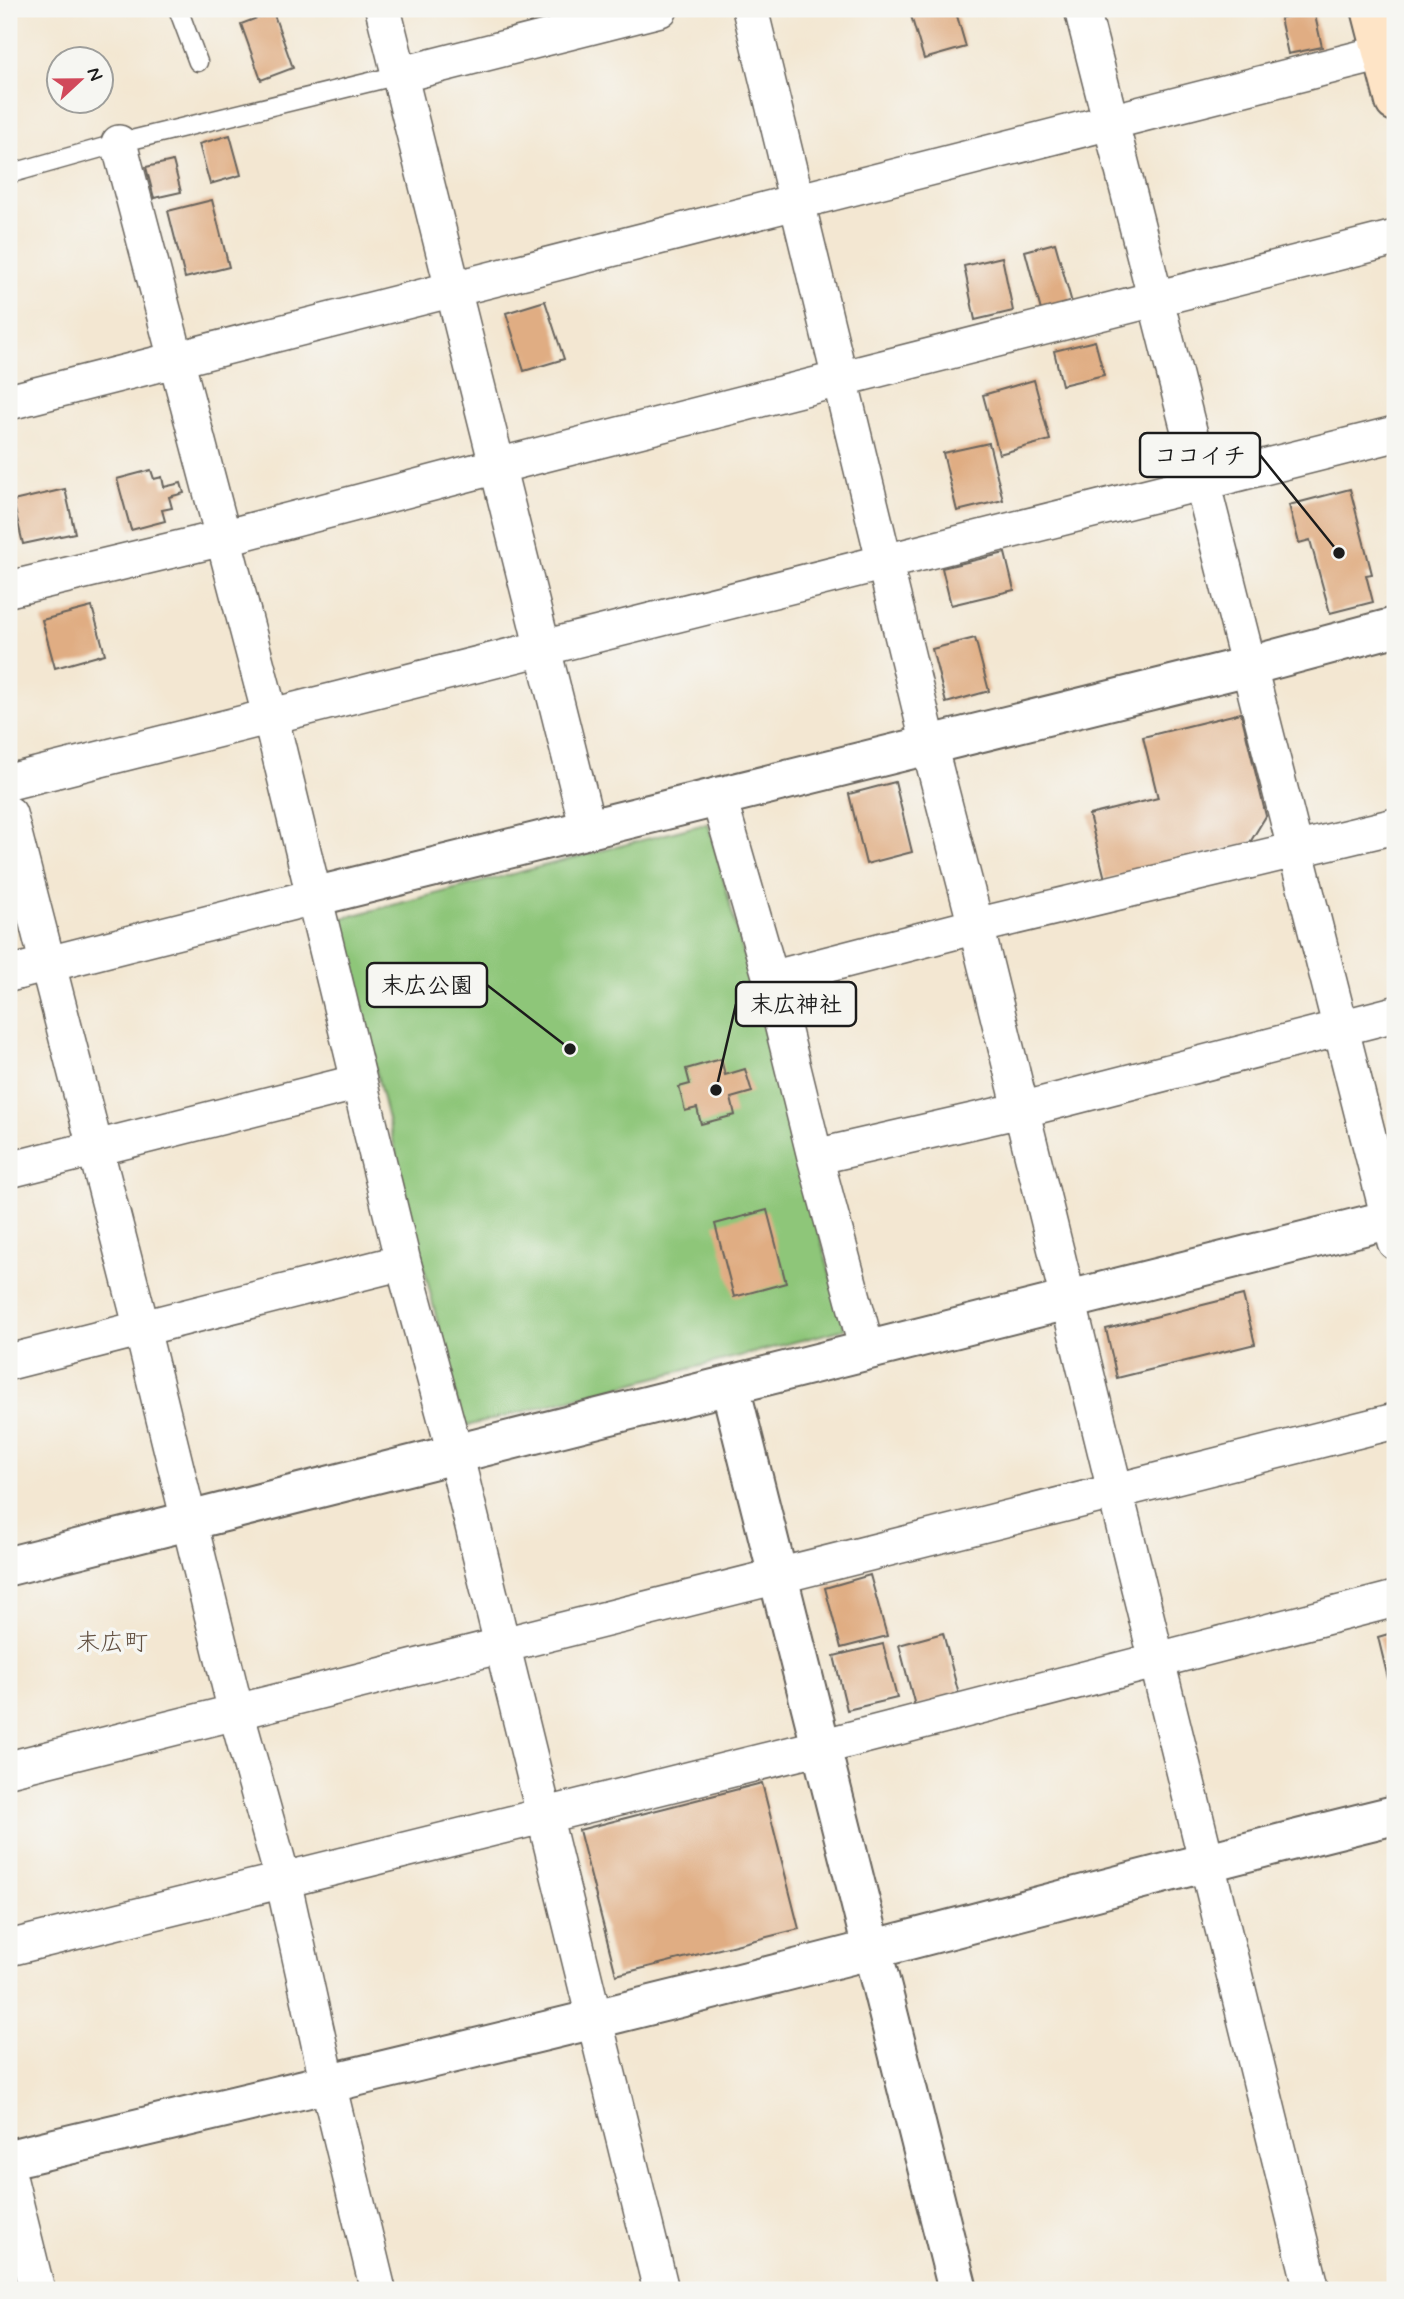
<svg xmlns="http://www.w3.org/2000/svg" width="1404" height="2299" viewBox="0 0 1404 2299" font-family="Mynerve,'Klee One',sans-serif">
<rect width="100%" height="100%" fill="#f6f6f2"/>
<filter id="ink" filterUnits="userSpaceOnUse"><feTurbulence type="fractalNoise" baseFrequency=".0143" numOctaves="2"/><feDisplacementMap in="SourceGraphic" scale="14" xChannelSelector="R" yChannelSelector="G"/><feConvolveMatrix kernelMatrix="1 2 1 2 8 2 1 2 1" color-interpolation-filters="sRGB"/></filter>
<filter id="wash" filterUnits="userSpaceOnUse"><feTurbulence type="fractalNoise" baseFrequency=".00686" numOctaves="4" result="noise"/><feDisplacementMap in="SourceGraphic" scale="28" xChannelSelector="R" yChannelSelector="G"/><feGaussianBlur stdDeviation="1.57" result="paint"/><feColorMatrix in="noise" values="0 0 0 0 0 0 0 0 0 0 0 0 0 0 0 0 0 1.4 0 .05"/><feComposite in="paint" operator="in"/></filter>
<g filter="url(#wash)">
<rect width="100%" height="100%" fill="#f3e7d2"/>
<path fill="#8ec679" stroke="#55714a" stroke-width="2" d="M708,823L845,1329L463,1427L339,919Z"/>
<g id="blocks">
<path fill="#e0ad83" d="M909,9H955L966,47L924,59Z
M1314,11L1322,47L1288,54L1280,18Z
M273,12L293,68L261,80L241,24Z
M230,135L241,175L210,184L199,144Z
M173,161L181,192L154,198L146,167Z
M212,200L229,267L185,278L168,211Z
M1055,243L1074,310L1043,318L1025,251Z
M1002,257L1013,311L975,320L964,266Z
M545,301L564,359L524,371L506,313Z
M1095,341L1104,375L1062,385L1054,351Z
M1034,380L1050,440L999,454L983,395Z
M989,443L1003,500L957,511L943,453Z
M151,470L154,479L162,477L164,487L181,483L184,493L169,497L172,508L162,510L165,521L131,530L117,479Z
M65,489L75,533L23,544L13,501Z
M1350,489L1372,574L1366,575L1373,602L1330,613L1310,540L1299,543L1289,505Z
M1005,553L1014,590L951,605L942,568Z
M92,607L105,654L55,668L42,620Z
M975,638L989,691L946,703L932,649Z
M1241,713L1266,816L1249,844L1105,879L1089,815L1158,798L1143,737Z
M895,782L912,852L866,864L849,794Z
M721,1059L725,1075L745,1069L752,1092L731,1098L735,1115L701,1124L697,1108L685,1111L679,1087L690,1084L686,1069Z
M767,1210L786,1283L734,1297L715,1224Z
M1243,1295L1255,1344L1117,1378L1106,1329Z
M870,1575L887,1636L841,1648L825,1588Z
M1395,1632V1703H1394L1378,1637Z
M943,1633L959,1695L915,1706L899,1645Z
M883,1644L897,1698L847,1710L834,1656Z
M762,1783L799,1929L616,1975L579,1830Z"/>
</g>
</g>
<g filter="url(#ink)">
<use href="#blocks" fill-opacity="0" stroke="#67635c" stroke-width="2"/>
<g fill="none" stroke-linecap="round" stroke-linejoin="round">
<g stroke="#67635c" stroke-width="21">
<path id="service" d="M178,9L198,62
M9,174L119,143L399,75"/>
</g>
<g stroke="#67635c" stroke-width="38">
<path id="minor" d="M383,9L588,829
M750,9L929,745L976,926L1312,2290
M1082,9L1395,1242
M399,75L660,9
M119,143L270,715L403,1262L455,1453L661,2290
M9,402L1382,53
M9,589L223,538L497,466L1395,238
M9,782L1395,434
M718,795L771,979L815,1157L867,1350
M9,814L142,1329L236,1712L283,1880L328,2084L378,2290
M9,974L313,897
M771,979L976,926L1395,826
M815,1157L1021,1110L1395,1014
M9,1170L359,1082
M9,1362L403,1262
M9,1769L1395,1421
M9,1948L821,1747L1395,1599
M9,2177L37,2290"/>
</g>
<g stroke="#67635c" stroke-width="42">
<path id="tertiary" d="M313,897L1249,666L1395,627
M730,1386L958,2290
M9,1566L1395,1218
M9,2159C297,2091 586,2023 874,1949C1048,1904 1221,1857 1395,1815"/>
</g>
<g stroke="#67635c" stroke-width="42">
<path id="secondary" d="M1371,9L1395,102"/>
</g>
<use href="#service" stroke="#fff" stroke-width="18"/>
<use href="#minor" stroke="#fff" stroke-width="35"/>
<use href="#tertiary" stroke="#fff" stroke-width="38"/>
<use href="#secondary" stroke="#fee4c6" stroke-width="38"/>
</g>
</g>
<g text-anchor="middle" stroke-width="7" stroke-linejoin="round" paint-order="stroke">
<g font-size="24" fill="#614f40" stroke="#f6f6f2">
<text x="112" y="1650">末広町</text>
</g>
</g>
<path fill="none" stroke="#1c1c1c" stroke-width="2.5" d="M1339 553L1260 455M570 1049L487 985M716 1090L736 1004"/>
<g fill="#1c1c1c" stroke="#f6f6f2" stroke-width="2.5">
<circle cx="1339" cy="553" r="7"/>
<circle cx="570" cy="1049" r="7"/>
<circle cx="716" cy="1090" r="7"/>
</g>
<g fill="#f6f6f2" stroke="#1c1c1c" stroke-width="2.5">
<rect x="1140" y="433" width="120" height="44" rx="7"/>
<rect x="367" y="963" width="120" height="44" rx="7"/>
<rect x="736" y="982" width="120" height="44" rx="7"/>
</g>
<g font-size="23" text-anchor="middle" font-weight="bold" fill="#1c1c1c">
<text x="1200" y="463">ココイチ</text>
<text x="427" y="993">末広公園</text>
<text x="796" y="1012">末広神社</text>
</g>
<rect width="1404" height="2299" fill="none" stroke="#f6f6f2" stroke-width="35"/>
<g transform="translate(80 80) rotate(68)"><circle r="33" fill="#f6f6f2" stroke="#9f9f9c" stroke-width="2"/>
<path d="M0-5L12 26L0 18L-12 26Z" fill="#d1495b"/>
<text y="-10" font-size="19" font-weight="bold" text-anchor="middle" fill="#1c1c1c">N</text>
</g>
</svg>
